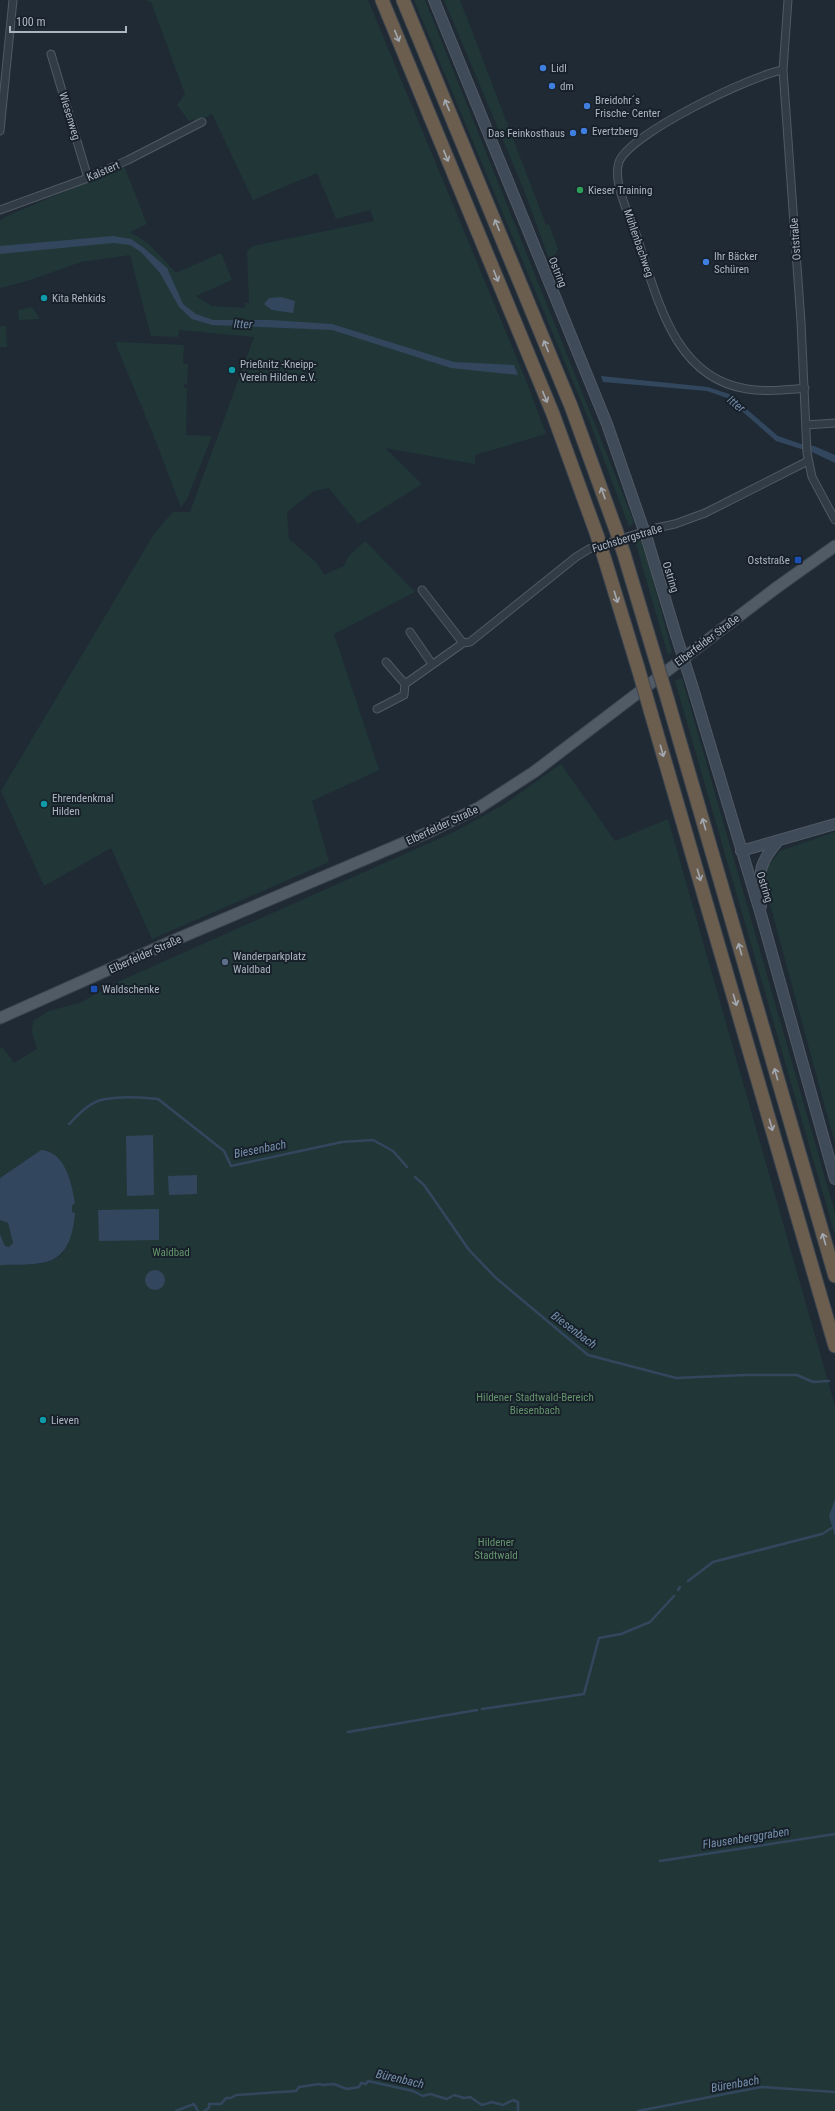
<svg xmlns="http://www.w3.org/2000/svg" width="835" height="2111" viewBox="0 0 835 2111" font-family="'Roboto Condensed',sans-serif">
<rect width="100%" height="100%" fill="#1f2a35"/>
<path fill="#213737" d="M145,0H368L525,378L546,434L475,455V464L385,448L422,484L358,524L329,488L314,491L287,512L289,539L317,563L324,575L344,566L348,557L365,541L415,592L334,634L379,770L312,801L329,862L152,939L111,848L44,886L1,791L154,534L173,512H190L254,337L179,330L178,337L151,336L130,255L81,262L27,281L0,288V221L5,217L124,166L147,224L130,232L148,243L176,273L221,253L232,280L196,296L212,306L245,308V303H249L247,251L253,246L374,221L370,210L336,219L317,173L253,200L212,114L195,123L193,119L189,121L177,105L185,94L151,2Z
M414,0H425L634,522L629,527L591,425Z
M444,0H460L546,225L549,224L558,249L555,255L558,268L553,270L524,190Z
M32,307L40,319L19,320L18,310Z
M0,326H6L7,347H0Z
M115,342L184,345L183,364H188L187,384H184V388H187L186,435L212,436L187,499L181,507L153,434Z
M642,539L672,652L668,655L635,541Z
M682,678L835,1213V1235L675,681Z
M561,764L615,841L668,819L835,1406V2111H0V1265C50,1264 75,1268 72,1206L75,1203C72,1183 65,1162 48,1150L38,1152L0,1178V1047L3,1048L14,1063L37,1049L32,1032L33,1021L49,1011L82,1002L111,985L454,832L503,805Z
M835,832V1144L765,886L768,866L780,851Z
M0,1220L8,1223L13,1243L9,1247L5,1246L0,1234Z"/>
<path fill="#32475d" d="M113,236L131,239L144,248L167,268L183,304L196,314L213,320H271L332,324L454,362L514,365L518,375L451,368L332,330L212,325L192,319L179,307L160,273L141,252L130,245L113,243L0,254V246Z
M281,297L295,301L293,313L272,310L264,304L269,298Z
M601,376L708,387L729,394L778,436L801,444L814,446L835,455V463L814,453L776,441L727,398L707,391L603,382Z
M153,1135L154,1195L127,1196L126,1136Z
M41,1150C65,1151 72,1184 75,1203L72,1206V1212L75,1213C70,1269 45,1264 0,1265V1234L5,1246L9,1247L13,1243L8,1223L0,1220V1178Z
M197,1175V1194L169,1195L168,1176Z
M159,1209V1240L99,1241L98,1210Z
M145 1280a10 10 0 1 1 20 0a10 10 0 1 1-20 0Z
M835,1499V1536L829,1516Z"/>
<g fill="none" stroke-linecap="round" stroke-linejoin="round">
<path stroke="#32475d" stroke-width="2.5" d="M69,1124C78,1115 89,1103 101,1100C119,1096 141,1097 158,1099L224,1151L231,1166L342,1142L373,1140L393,1151L407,1167
M415,1177L424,1185L469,1250L496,1278L588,1355L676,1378L744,1375H797L813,1382L829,1381
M688,1581L713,1562L822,1534L832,1528
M678,1590L680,1587
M482,1709L584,1694L599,1638L621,1634L650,1622L674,1596
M348,1732L477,1710
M660,1861L835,1834
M176,2111L194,2104L198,2111
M204,2111L209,2108V2104H221L226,2098H231L236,2095L296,2091L299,2087L319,2084L323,2085L334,2084L347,2089L359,2087L361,2083L366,2084L368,2081L413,2091L423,2096L430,2094L447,2099L454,2095L464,2098L470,2097L482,2105L492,2102L503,2105L513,2100L518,2102V2111
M638,2111L761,2087L835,2092"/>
<g stroke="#505964" stroke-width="9">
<path id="street" d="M788,0L783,70L801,322L807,453L812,477L835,520
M51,54L88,178
M783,70C752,75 629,134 619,162C612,182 630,217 637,237C657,296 673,378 747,389C766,392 786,390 805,388
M0,131L13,0
M0,210L88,178L128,160L202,122
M806,425L835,423
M422,590L463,643
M410,632L432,664
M386,662L405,684L463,643L470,642L576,557L589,549L656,528L675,524L705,513L808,461
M377,709L404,695L405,684"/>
</g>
<g stroke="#505964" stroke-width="12">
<path id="secondary" d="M434,0L607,424L640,519
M648,542L676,635
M692,685L762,918L835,1179
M741,851L835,824
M761,906C760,874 756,866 779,840"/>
</g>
<g stroke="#3c454f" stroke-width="13">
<path id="primary" d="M0,1018L177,939L429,832L480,807L534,772L776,588L835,546"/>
</g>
<g stroke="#3d4650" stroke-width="15">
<path id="highway" d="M382,0L553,414L597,535
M403,0L571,406L616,530
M624,554L654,654
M605,560L638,668
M668,701L835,1276
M651,713L835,1346"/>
</g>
<use href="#street" stroke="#323c46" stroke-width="7"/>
<use href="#secondary" stroke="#404b59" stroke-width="10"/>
<use href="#primary" stroke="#505b66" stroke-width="11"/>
<use href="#highway" stroke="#6c5e4f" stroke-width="13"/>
<g stroke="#505964" stroke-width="12" stroke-linecap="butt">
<path id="secondary-bridge" d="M640,519L648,542
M676,635L692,685"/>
</g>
<g stroke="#3d4650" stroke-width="15" stroke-linecap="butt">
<path id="highway-bridge" d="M616,530L624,554
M597,535L605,560
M654,654L668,701
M638,668L651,713"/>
</g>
<use href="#secondary-bridge" stroke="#404b59" stroke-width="10"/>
<use href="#highway-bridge" stroke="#6c5e4f" stroke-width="13"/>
</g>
<defs><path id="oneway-shaft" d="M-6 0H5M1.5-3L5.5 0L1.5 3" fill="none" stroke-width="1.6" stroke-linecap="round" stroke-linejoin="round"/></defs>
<g stroke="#a2a9b2">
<use href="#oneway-shaft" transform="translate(397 36) rotate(68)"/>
<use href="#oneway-shaft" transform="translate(447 105) rotate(-112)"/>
<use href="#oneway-shaft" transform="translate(446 156) rotate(68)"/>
<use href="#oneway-shaft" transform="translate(497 225) rotate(-112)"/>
<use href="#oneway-shaft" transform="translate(496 276) rotate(68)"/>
<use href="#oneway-shaft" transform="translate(546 346) rotate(-112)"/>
<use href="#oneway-shaft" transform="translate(545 397) rotate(68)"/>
<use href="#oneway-shaft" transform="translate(603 493) rotate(-110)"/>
<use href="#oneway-shaft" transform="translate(616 597) rotate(73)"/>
<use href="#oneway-shaft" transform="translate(662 751) rotate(74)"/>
<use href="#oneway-shaft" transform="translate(704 824) rotate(-106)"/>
<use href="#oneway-shaft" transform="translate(699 875) rotate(74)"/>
<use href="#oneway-shaft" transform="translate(740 949) rotate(-106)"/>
<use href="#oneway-shaft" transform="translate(735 1000) rotate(74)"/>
<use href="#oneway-shaft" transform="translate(776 1074) rotate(-106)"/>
<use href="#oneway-shaft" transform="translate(771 1125) rotate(74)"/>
<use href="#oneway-shaft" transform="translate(824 1239) rotate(-106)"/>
</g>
<g fill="#3f7fe0" stroke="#18212a" stroke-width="1.5">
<circle cx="543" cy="68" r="4"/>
<circle cx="552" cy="86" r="4"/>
<circle cx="587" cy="106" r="4"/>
<circle cx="584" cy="131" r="4"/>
<circle cx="573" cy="133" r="4"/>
<circle cx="706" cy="262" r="4"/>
</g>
<circle fill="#2e9e5b" stroke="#18212a" stroke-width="1.5" cx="580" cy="190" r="4"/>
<g fill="#0f9aa8" stroke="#18212a" stroke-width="1.5">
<circle cx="44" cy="298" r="4"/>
<circle cx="232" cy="370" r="4"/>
<circle cx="44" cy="804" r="4"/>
<circle cx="43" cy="1420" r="4"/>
</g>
<g fill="#1a4fb4" stroke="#18212a" stroke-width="1.5">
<rect x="794" y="556" width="8" height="8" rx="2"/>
<rect x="90" y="985" width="8" height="8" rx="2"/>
</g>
<circle fill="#5c6f8a" stroke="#18212a" stroke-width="1.5" cx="225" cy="962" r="4"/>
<g text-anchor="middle" stroke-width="4" stroke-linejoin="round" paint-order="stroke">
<g font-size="11" fill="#acb6c3" stroke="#18212a" text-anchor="start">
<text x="551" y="72">Lidl</text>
<text x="560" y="90">dm</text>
<text x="595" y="104">Breidohr´s<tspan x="595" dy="13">Frische- Center</tspan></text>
<text x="592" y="135">Evertzberg</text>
<text x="565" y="137" text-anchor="end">Das Feinkosthaus</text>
<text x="588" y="194">Kieser Training</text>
<text x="714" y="260">Ihr Bäcker<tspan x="714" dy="13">Schüren</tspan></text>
<text x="52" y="302">Kita Rehkids</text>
<text x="240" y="368">Prießnitz -Kneipp-<tspan x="240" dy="13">Verein Hilden e.V.</tspan></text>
<text x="790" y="564" text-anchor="end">Oststraße</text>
<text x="52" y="802">Ehrendenkmal<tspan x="52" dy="13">Hilden</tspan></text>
<text x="233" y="960">Wanderparkplatz<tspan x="233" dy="13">Waldbad</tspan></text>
<text x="102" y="993">Waldschenke</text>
<text x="51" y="1424">Lieven</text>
</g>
<g font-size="11" fill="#acb6c3" stroke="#18212a">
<text transform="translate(70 116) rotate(73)" y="4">Wiesenweg</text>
<text transform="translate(103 171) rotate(-23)" y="4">Kalstert</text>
<text transform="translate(795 239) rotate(-94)" y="4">Oststraße</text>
<text transform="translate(639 243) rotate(71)" y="4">Mühlenbachweg</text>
<text transform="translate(558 272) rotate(68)" y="4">Ostring</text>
<text transform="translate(627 538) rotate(-17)" y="4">Fuchsbergstraße</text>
<text transform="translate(671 577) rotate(73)" y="4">Ostring</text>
<text transform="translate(707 640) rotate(-37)" y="4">Elberfelder Straße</text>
<text transform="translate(442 825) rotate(-25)" y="4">Elberfelder Straße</text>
<text transform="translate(765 887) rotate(73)" y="4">Ostring</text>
<text transform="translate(145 954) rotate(-24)" y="4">Elberfelder Straße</text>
</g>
<g font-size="11" fill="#64936b" stroke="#18212a">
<text x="171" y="1256">Waldbad</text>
<text x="535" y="1401">Hildener Stadtwald-Bereich<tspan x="535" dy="13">Biesenbach</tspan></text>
<text x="496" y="1546">Hildener<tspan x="496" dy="13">Stadtwald</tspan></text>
</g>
<g font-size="12" font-style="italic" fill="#748fac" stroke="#18212a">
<text transform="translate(243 324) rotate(2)" y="4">Itter</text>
<text transform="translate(736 404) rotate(38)" y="4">Itter</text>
<text transform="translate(260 1149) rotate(-11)" y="4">Biesenbach</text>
<text transform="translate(574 1330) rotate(37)" y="4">Biesenbach</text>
<text transform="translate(746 1838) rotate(-9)" y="4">Flausenberggraben</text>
<text transform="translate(400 2079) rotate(13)" y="4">Bürenbach</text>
<text transform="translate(735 2084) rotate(-10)" y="4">Bürenbach</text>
</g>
</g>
<path d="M10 26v6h116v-6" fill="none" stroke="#acb6c3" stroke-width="2"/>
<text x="16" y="26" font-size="12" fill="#acb6c3" stroke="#18212a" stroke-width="3" paint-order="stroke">100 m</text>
</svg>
